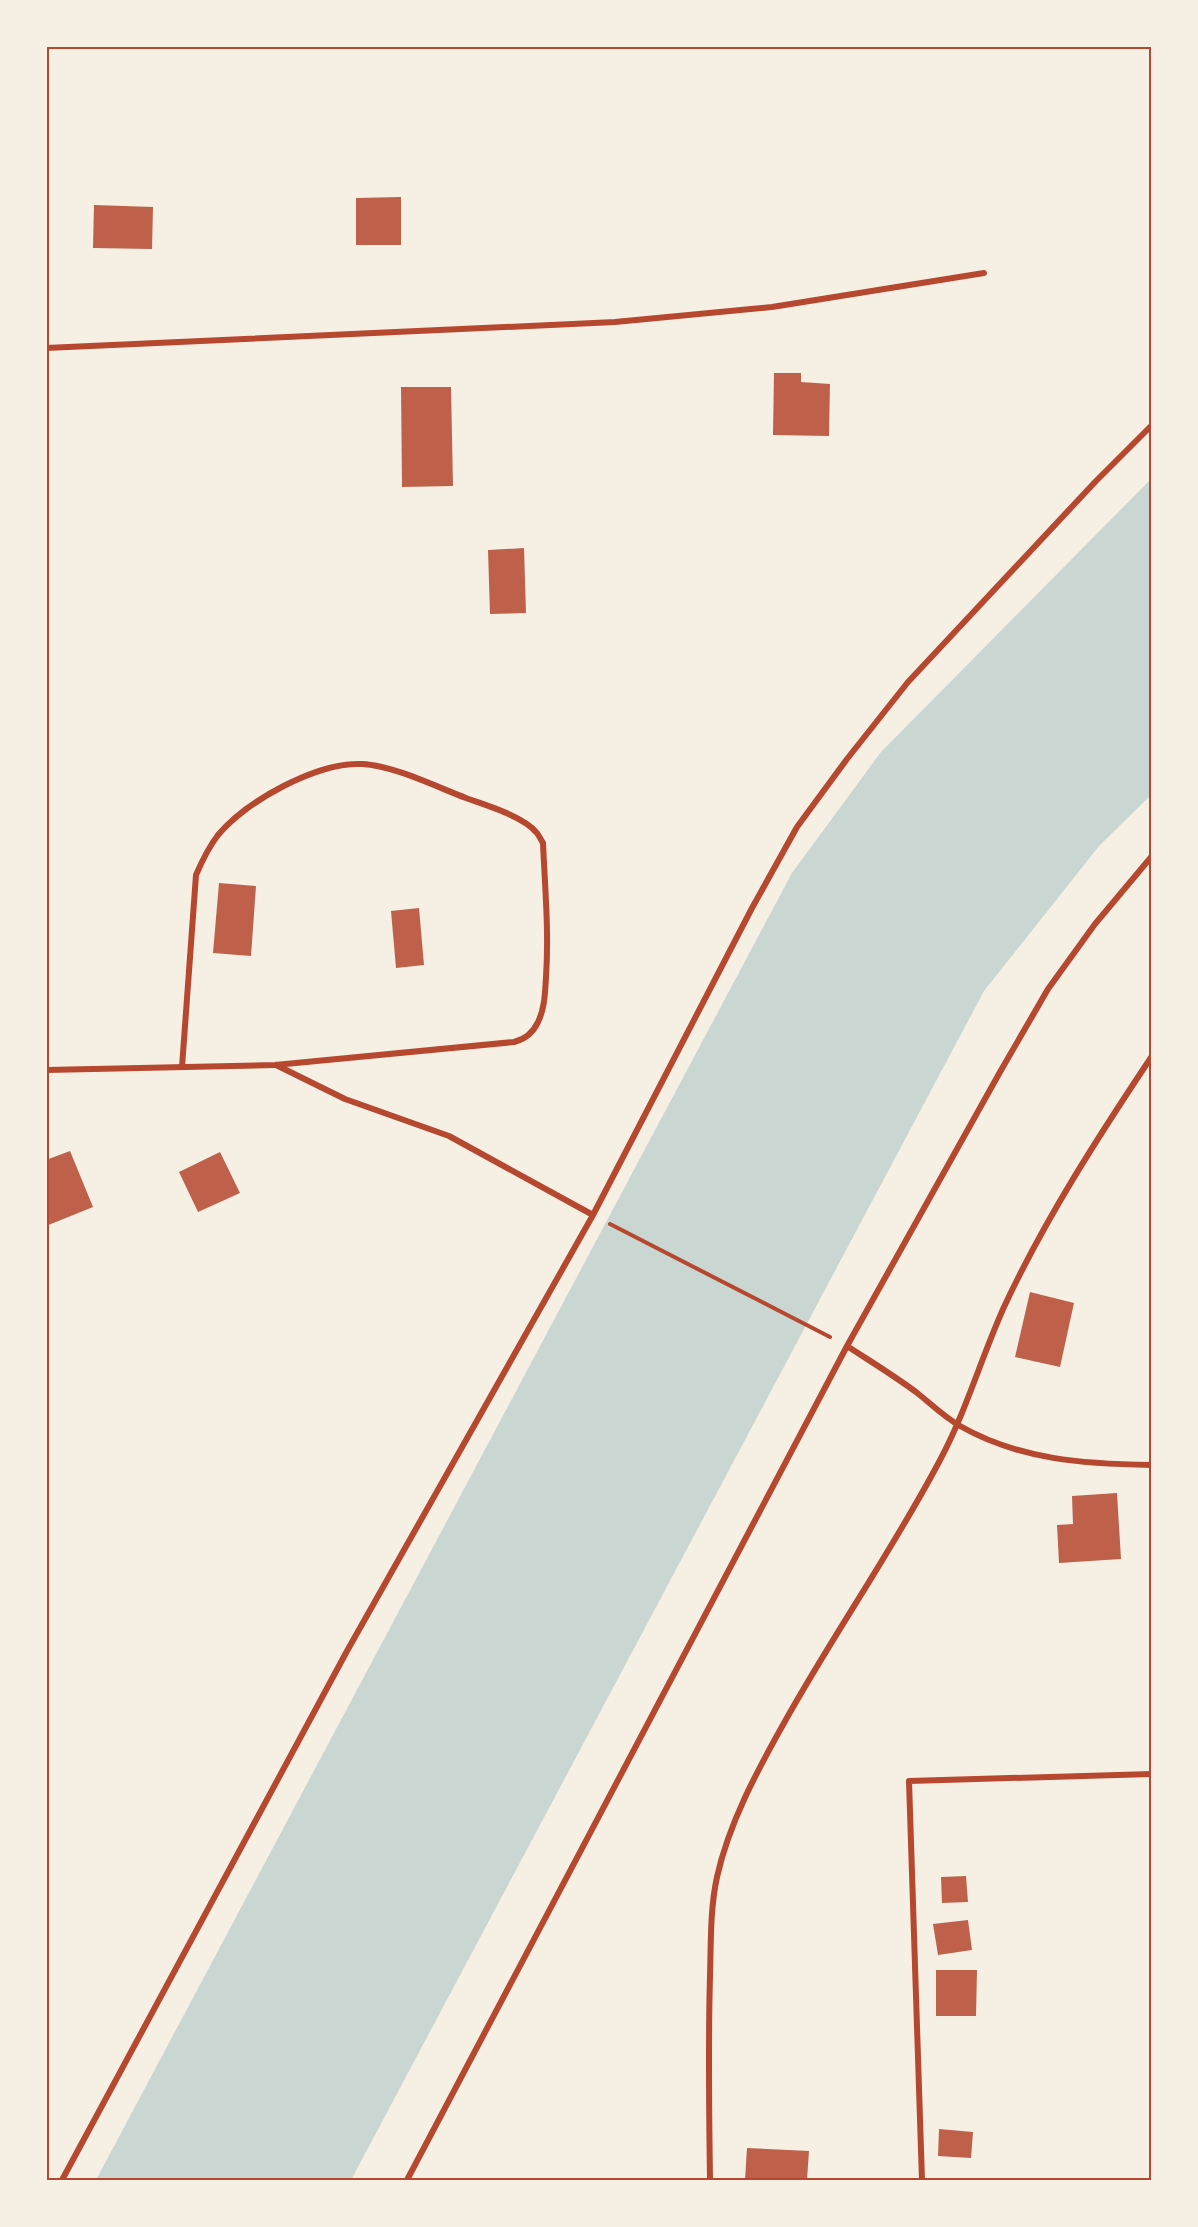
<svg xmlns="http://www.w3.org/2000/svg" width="1198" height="2227" viewBox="0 0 1198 2227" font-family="Commissioner,sans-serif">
<rect width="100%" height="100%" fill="#f6efe4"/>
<path fill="#c9d6d2" d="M1151,479V795L1099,846L984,991L351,2180H96L792,873L881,752Z"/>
<path fill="#bf614a" d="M401,197V245H356V198Z
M94,205L153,207L152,249L93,248Z
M774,373H801V382L830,384L829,436L773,435Z
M401,387H451L453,486L402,487Z
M524,548L526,613L490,614L488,550Z
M219,883L256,886L251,956L213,953Z
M419,908L424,965L396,968L391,911Z
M70,1151L93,1207L46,1226V1160Z
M220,1152L240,1193L198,1212L179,1172Z
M1030,1292L1074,1303L1060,1367L1015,1357Z
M1117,1493L1121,1559L1059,1563L1057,1525L1073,1524L1072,1496Z
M966,1876L968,1902L942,1903L941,1877Z
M968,1920L972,1950L938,1955L933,1924Z
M936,1970H977L976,2016H936Z
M939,2129L973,2132L971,2158L938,2156Z
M747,2148L809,2151L807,2180H745Z"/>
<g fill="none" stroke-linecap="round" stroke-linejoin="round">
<path stroke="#b5482f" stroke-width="4" d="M610,1224L830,1337"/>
<path stroke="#b5482f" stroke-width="6" d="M46,348L615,322L772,307L984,273
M276,1065L345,1099L449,1136L593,1215
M46,1070L275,1065L514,1042C526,1039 533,1033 538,1022C545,1008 545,992 546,977C549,932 545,888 543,843C541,840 539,835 536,832C523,816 485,805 466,798C437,787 392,765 362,764C317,762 246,801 218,835C208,848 202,861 196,875L182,1067
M847,1346C870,1361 893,1375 916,1392C930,1403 944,1417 960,1426C1020,1460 1084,1464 1152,1465
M62,2180L347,1651L593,1215L752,908L797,827L847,759L908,682L1096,481L1152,425
M407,2180L847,1346L1000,1072L1048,989L1095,924L1152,856
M710,2180C709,2112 708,2044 710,1976C711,1943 710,1909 717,1877C729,1823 757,1771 784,1723C833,1635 892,1551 939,1462C966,1412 981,1358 1004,1307C1045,1219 1098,1137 1152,1056
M922,2180L909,1781L1152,1774"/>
</g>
<rect width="1198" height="2227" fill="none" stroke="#f6efe4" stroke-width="96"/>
<rect x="48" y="48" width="1102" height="2131" fill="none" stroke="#b5482f" stroke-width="2"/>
</svg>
